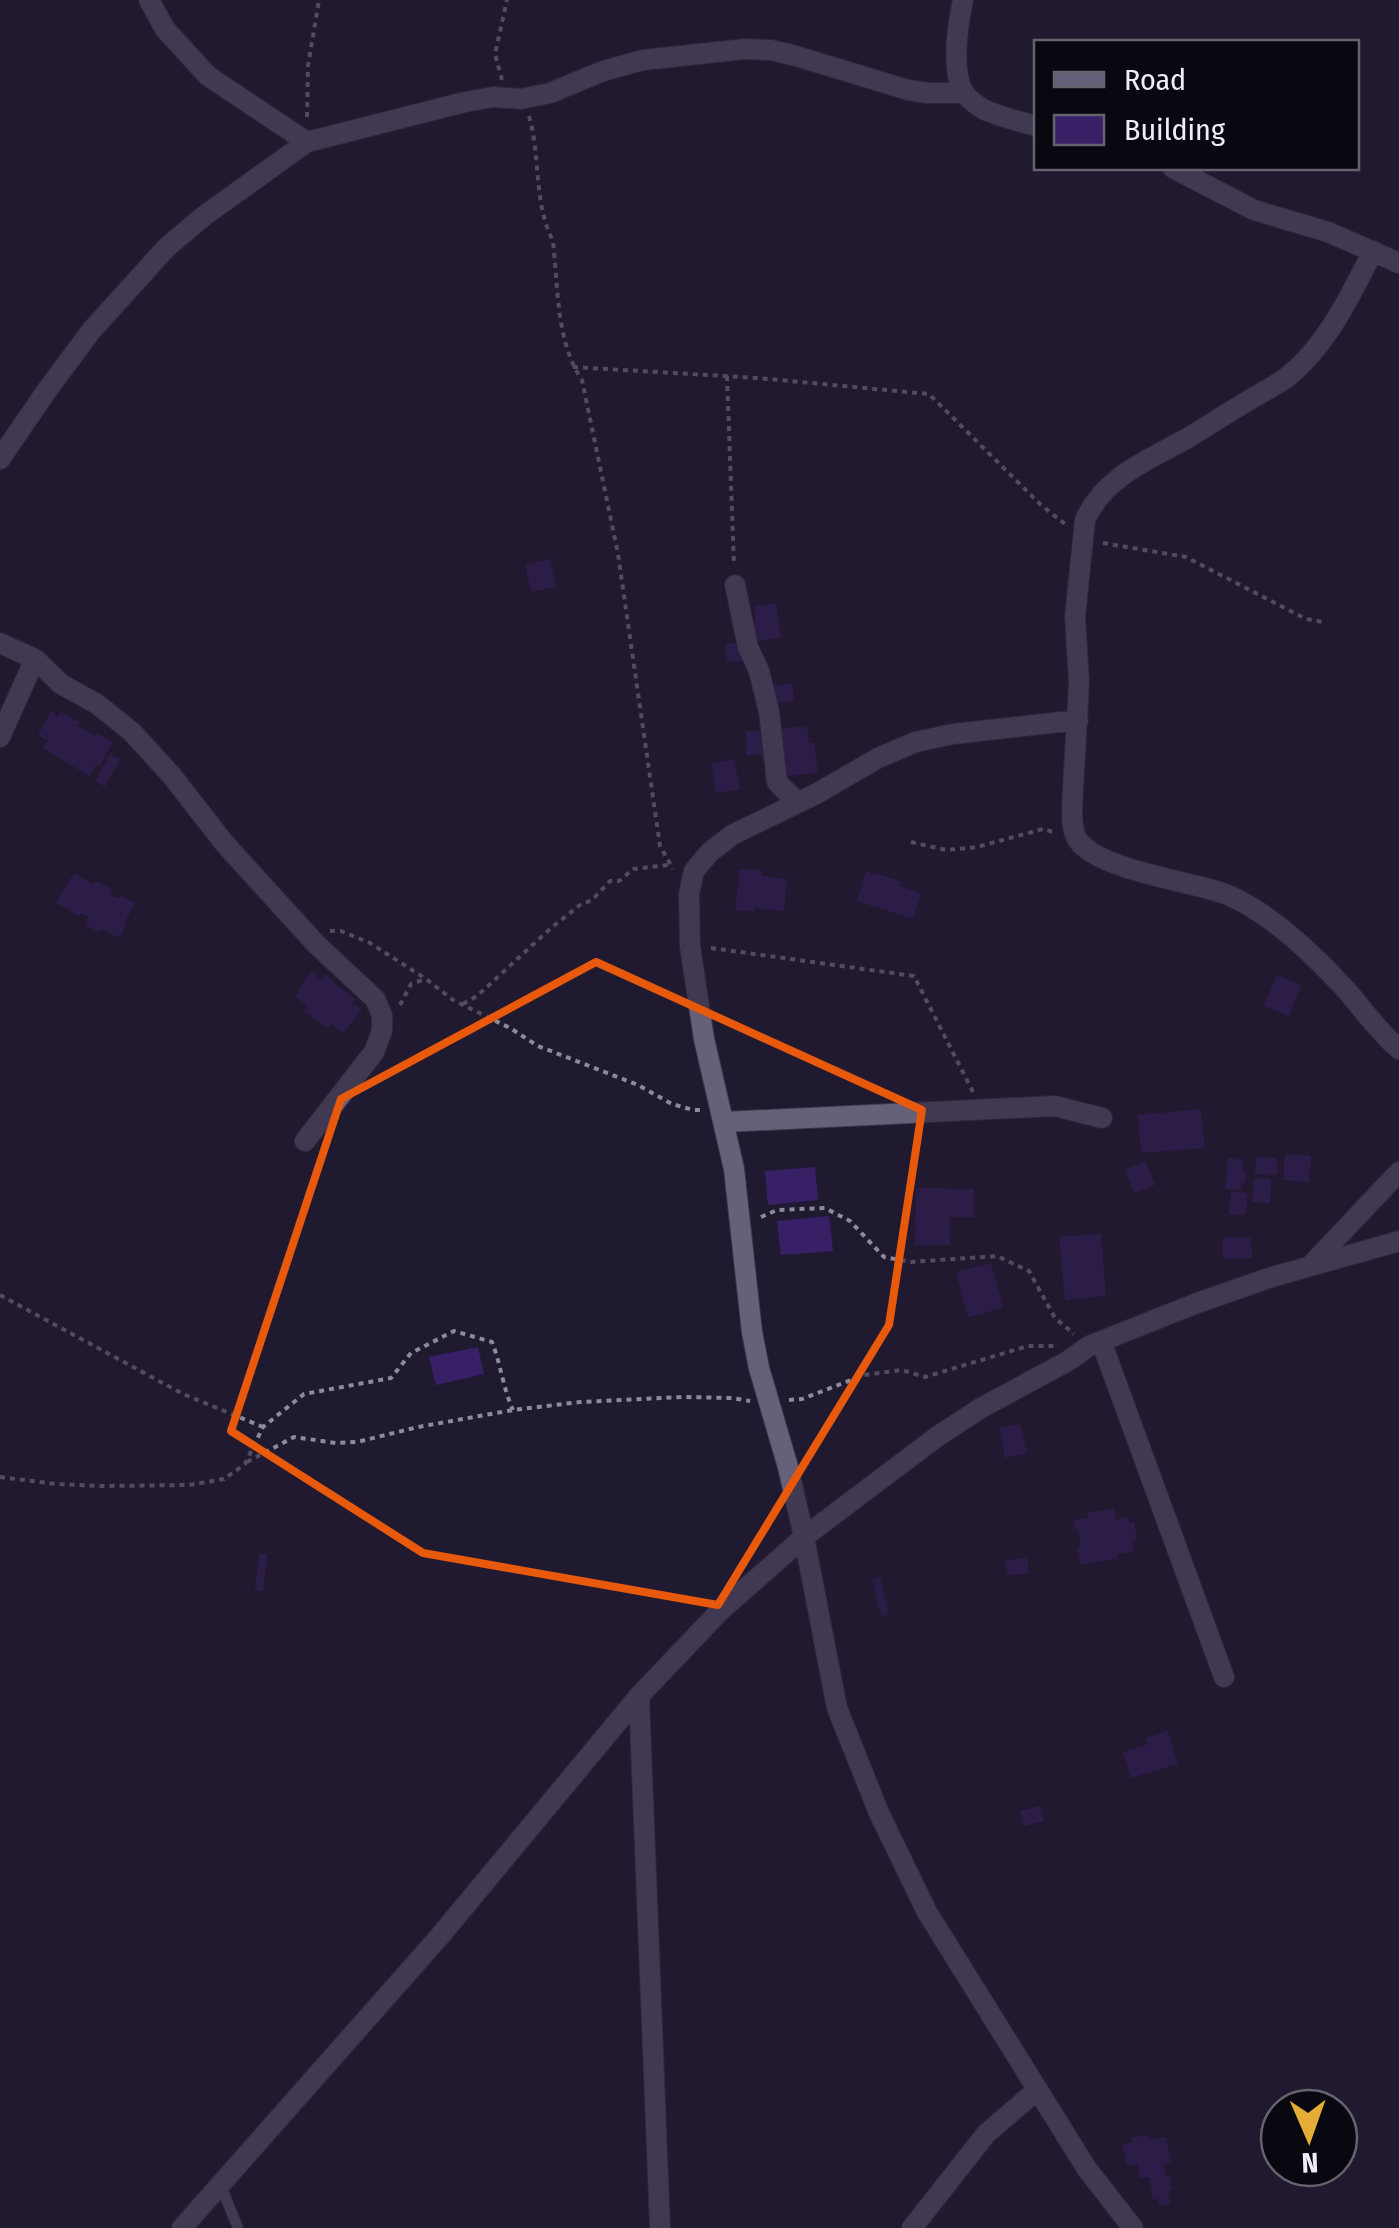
<svg xmlns="http://www.w3.org/2000/svg" width="1399" height="2228" viewBox="0 0 1399 2228" font-family="'Fira Sans Condensed',sans-serif">
<rect width="100%" height="100%" fill="#201a30"/>
<path fill="#382067" d="M550,559L556,587L531,592L525,565Z
M776,603L781,638L752,642L750,623H756L754,606Z
M742,642L743,661L727,662L725,644Z
M792,683L794,701L774,704L771,686Z
M52,711L57,717L61,712L79,722L77,725L95,736L97,733L113,742L99,767L96,765L89,776L43,748L48,741L38,735Z
M807,726L809,743H814L818,773L785,776L779,729Z
M746,731H765V755H746Z
M110,754L120,759L105,787L95,781Z
M734,759L740,789L716,793L711,763Z
M740,869L762,870L761,876L787,879L784,911L755,908V912L735,910Z
M866,871L901,881L900,886L921,893L913,919L857,901Z
M74,873L93,884L97,881L112,889L109,894L118,898L121,896L135,903L126,920L122,922L127,924L119,938L102,929L98,932L86,925L88,917L81,913L79,916L56,903Z
M312,971L322,981L325,975L355,999L352,1003L362,1010L343,1033L331,1024L327,1028L304,1011L307,1006L295,996Z
M1277,975L1301,985L1289,1016L1264,1006Z
M1201,1109L1205,1148L1141,1153L1138,1115Z
M1285,1154L1311,1156L1309,1182L1283,1180Z
M1256,1157L1277,1158V1175L1255,1174Z
M1228,1158L1243,1159L1242,1171H1246L1245,1183H1241V1190L1225,1189Z
M1146,1161L1155,1185L1134,1193L1125,1169Z
M815,1167L818,1200L768,1205L765,1171Z
M1254,1178L1271,1179L1270,1203L1252,1202Z
M916,1188L974,1189V1217H950V1245H915Z
M1231,1191L1248,1193L1245,1215L1229,1214Z
M829,1216L833,1251L781,1255L777,1221Z
M1101,1234L1106,1296L1065,1300L1059,1237Z
M1251,1237L1252,1258L1223,1259V1238Z
M991,1263L1003,1308L968,1317L956,1272Z
M478,1347L484,1374L436,1385L429,1357Z
M1020,1424L1027,1453L1005,1458L999,1428Z
M1114,1508L1116,1520L1128,1517L1129,1523L1134,1522L1137,1539L1132,1540L1135,1551L1117,1554L1118,1558L1081,1565L1077,1547L1081,1546L1078,1529L1075,1530L1073,1520L1088,1518L1087,1513Z
M259,1554H267L263,1591L255,1590Z
M1027,1557L1029,1573L1008,1576L1005,1561Z
M880,1577L889,1615L881,1616L872,1579Z
M1168,1731L1178,1764L1131,1778L1123,1752L1148,1744L1146,1738Z
M1040,1806L1044,1821L1024,1826L1020,1811Z
M1148,2135L1149,2140L1166,2137L1171,2162L1163,2164L1166,2176H1169L1172,2190L1168,2191L1171,2204L1159,2206L1158,2199L1153,2200L1149,2177L1140,2178L1138,2164L1127,2166L1122,2145L1133,2143L1131,2138Z"/>
<g fill="none" stroke-linecap="round" stroke-linejoin="round">
<g stroke="#3c384a" stroke-width="12">
<path id="lane" d="M221,2186L238,2228"/>
</g>
<g stroke="#3c384a" stroke-width="22">
<path id="street" d="M149,0L165,29L208,76L307,142
M963,0C958,24 950,73 965,94C969,100 977,105 983,109C999,117 1019,121 1036,126
M1173,168L1254,210L1328,232L1399,263
M1373,251C1350,296 1327,346 1286,378C1273,387 1259,394 1246,402C1226,414 1206,427 1186,439C1148,460 1104,477 1085,520L1075,617L1079,682L1072,807C1072,817 1072,828 1076,837C1092,869 1189,881 1223,893C1268,910 1316,957 1348,992C1364,1011 1380,1033 1399,1049
M0,459L45,393L91,331L167,247L204,216L307,142L465,102L493,97L521,99L550,93L603,71L643,60L745,49L771,50L796,56L908,90L928,93H964
M735,585L748,647L759,671L769,711L777,782L798,803
M0,643L35,659L61,684L97,704L132,732L172,776L225,844L316,944L375,999L382,1015V1031L374,1052L305,1141
M1078,720L953,734L916,742L878,758L816,794L732,835L710,852L694,871L689,894L690,946L704,1039L734,1169L752,1332L759,1368L788,1467L804,1537L837,1708L879,1813L927,1912L1087,2169L1133,2228
M0,737L35,659
M725,1122L1055,1106L1102,1118
M1311,1265L1399,1172
M1101,1341L1224,1677
M639,1696L660,2228
M182,2228L440,1936L639,1696L720,1611L804,1537L938,1436L981,1408L1068,1361L1089,1346L1197,1303L1272,1277L1399,1241
M912,2228L986,2134L1037,2090"/>
</g>
<path stroke="#8e899c" stroke-width="4" stroke-dasharray="5 5" stroke-linecap="butt" d="M502,80L495,54L507,0
M529,116C541,157 533,202 553,241C558,286 556,342 582,380L618,554L660,846L673,869
M307,117L308,66L319,0
M573,367L758,378L929,394L1041,505L1065,524
M727,376L734,566
M1103,543L1186,557L1306,619L1323,622
M911,842L946,850L977,847L1043,829L1053,832
M330,931H341L370,943L426,979L453,1000L510,1028L538,1046L638,1085L672,1104L693,1110H700
M711,948L914,976L973,1092
M463,1004L477,996L551,928L580,905L592,900L610,881H619L633,869L668,865
M400,1005L411,984L426,979
M761,1217L777,1210L825,1208L850,1221L884,1257L911,1262L997,1256L1029,1271L1055,1318L1074,1334
M0,1295L183,1394L263,1427
M789,1400L802,1399L864,1375L902,1370L925,1377L1028,1346H1054
M247,1462L294,1437L336,1443L357,1442L418,1427L513,1410L580,1402L684,1397L732,1398L750,1401
M0,1477L56,1484L102,1486L189,1485L224,1479L245,1464L263,1427L304,1394L391,1378L411,1353L454,1331L492,1342C501,1365 503,1388 513,1410"/>
<use href="#lane" stroke="#66607b" stroke-width="10"/>
<use href="#street" stroke="#66607b" stroke-width="20"/>
</g>
<path d="M0 0H1399V2228H0ZM596,962L922,1110L889,1325L718,1605L423,1553L231,1431L341,1099Z" fill="#201a30" fill-opacity=".55" fill-rule="evenodd"/>
<path fill="none" stroke="#e8590c" stroke-width="8" stroke-linejoin="round" d="M596,962L922,1110L889,1325L718,1605L423,1553L231,1431L341,1099Z"/>
<rect x="1034" y="40" width="325" height="130" fill="#090710" stroke="#65636e" stroke-width="2.5"/>
<rect x="1054" y="72" width="50" height="15" fill="#66607b" stroke="#65636e" stroke-width="2.5"/>
<text x="1124" y="90" font-size="30" fill="#efecfc">Road</text>
<rect x="1054" y="115" width="50" height="30" fill="#382067" stroke="#65636e" stroke-width="2.5"/>
<text x="1124" y="140" font-size="30" fill="#efecfc">Building</text>
<g transform="translate(1309 2138) rotate(178)"><circle r="48" fill="#090710" stroke="#65636e" stroke-width="2.5"/>
<path d="M0-8L18 38L0 25L-18 38Z" fill="#e5ad35"/>
<text y="-15" font-size="28" font-weight="bold" text-anchor="middle" fill="#efecfc">N</text>
</g>
</svg>
